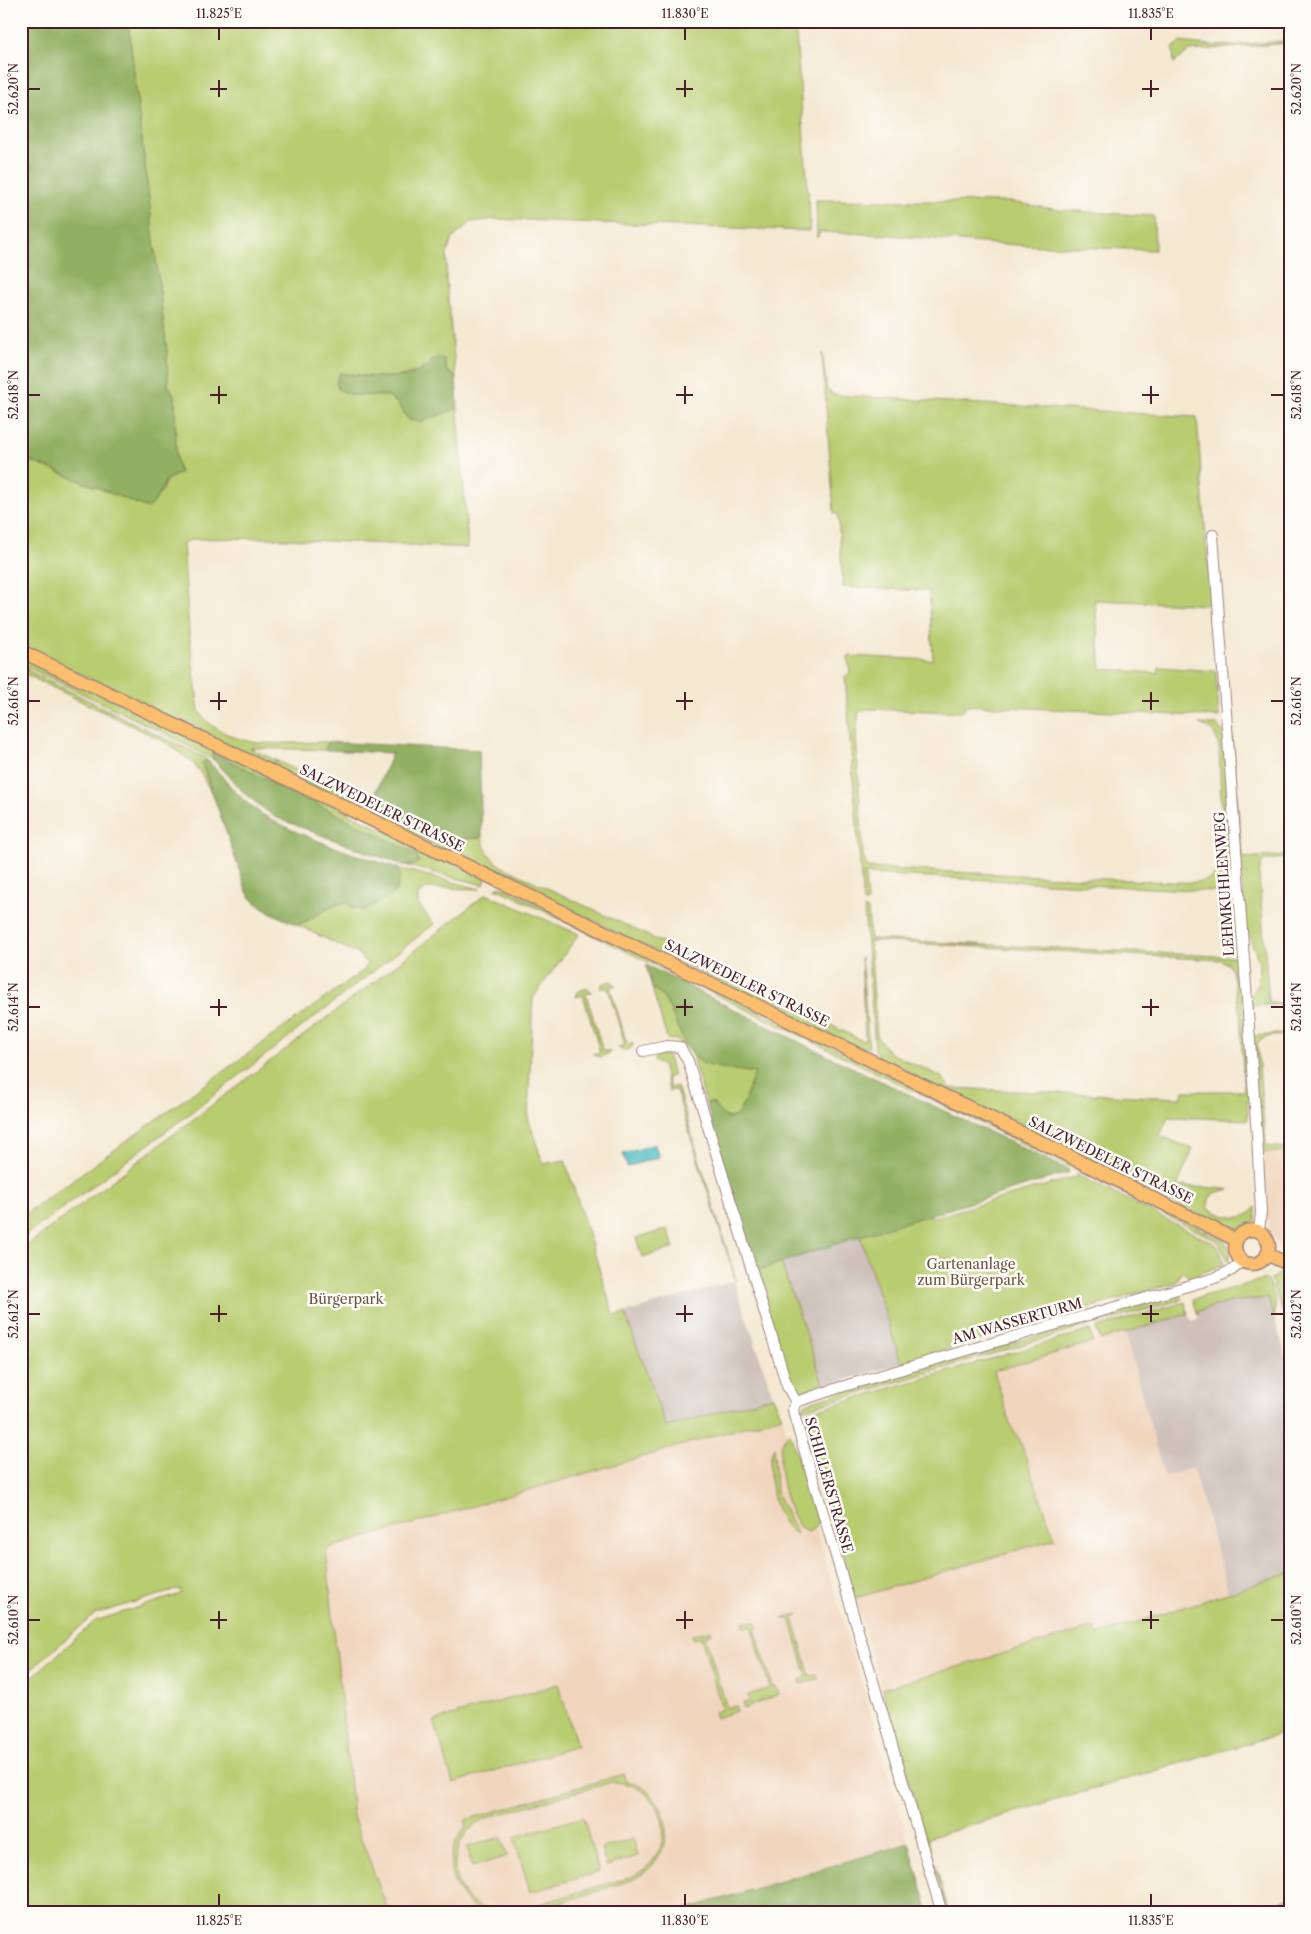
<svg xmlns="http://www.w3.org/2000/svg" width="1311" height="1934" viewBox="0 0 1311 1934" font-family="'Libre Caslon Text',serif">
<rect width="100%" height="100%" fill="#fdfcf7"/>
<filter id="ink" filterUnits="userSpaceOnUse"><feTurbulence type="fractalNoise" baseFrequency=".02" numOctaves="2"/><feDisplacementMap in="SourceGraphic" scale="10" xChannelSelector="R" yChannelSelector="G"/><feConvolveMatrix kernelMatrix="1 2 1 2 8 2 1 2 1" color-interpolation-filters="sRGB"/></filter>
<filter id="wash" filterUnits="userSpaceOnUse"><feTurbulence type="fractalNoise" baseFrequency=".0096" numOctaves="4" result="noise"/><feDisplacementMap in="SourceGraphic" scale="20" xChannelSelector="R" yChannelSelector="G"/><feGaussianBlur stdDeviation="1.12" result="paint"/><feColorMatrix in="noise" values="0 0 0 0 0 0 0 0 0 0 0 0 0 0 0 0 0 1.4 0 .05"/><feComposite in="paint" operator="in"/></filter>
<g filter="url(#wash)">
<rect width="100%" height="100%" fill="#f4e8d1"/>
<path fill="#f1d5bd" d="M1290,1151V1254L1279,1247L1269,1228V1219L1266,1218L1261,1153Z
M1125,1333L1164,1476L1191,1468L1229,1593L1097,1635L1093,1627L882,1689L855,1598L1055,1539L1019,1438L1011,1427L994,1371Z
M782,1416L909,1843L673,1913H389L353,1817L326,1549Z"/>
<path fill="#cec1ba" d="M860,1236L901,1363L824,1386L781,1262Z
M734,1281L773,1396L666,1427L625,1313Z
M1268,1298L1290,1369V1573L1229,1593L1192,1468L1164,1477L1125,1333L1188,1314L1192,1321L1198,1319V1311L1230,1302Z"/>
<path fill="#b8cc70" stroke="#81764e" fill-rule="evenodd" d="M128,21H795L810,217L809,231L496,219L471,222L453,238L447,253L446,279L456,377L430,361C410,385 369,375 340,374L352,395L388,396L421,422L458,408L468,548L266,538L194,539L183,543L189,632L199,711C208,729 241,742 260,743C282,744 306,742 328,742L325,750L250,748L340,791L336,798L199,731L191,722L177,721L21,645V457L148,508L162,491L166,480L180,473L176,460L175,396L168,385L167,353Z
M1290,41V43L1189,51L1174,63L1173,48L1180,42L1216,46Z
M816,200L1011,202L1060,210L1154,216L1155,250L995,244L889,235L820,232L817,238Z
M822,353L827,390L835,395L1197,417L1211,605L1095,600L1101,669L1158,673L1159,667L1216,671L1219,717L964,705V710L962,712L866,709L859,712L856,734L863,855L867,868L1171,882C1201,882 1217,887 1223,852L1219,747C1216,733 1213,729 1199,724L1217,725L1223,732L1235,890L1231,892L865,874L867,903H863L845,676L850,674L848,656L933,660L929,591L843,587L838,514L834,513Z
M21,656L486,879L484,885L404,865H414L212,755L214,760L170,736L21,664Z
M21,667L203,757L209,762L204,761L202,763L213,796L202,775L191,761L165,742L21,672Z
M1230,714L1242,858L1290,855V857L1262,861L1259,876L1269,1003L1290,1002V1004L1251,1006L1250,996L1258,985L1259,962L1245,925Z
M343,793L457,849L461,839L479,838L482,835C484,850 489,856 501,866L632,928L863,1041L865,1039L861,957L869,1047L863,1050L340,800Z
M398,868L480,889L428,888L418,894V904L434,924L200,1106L21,1239V1217L364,970L367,964L358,954L297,925C315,919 328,905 346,902L352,907L375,904L379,899L386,898L400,876Z
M501,886L1077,1165V1167L1075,1169L496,888Z
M486,894L579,934L533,998L528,1117L543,1164L565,1160L614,1316L625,1313L666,1427L773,1396L782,1416L326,1549L353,1817L389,1913H21V1687L95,1621L181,1594L180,1589L95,1614L21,1678V1250L373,983Z
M864,908L868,910L870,939L1239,957L1250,1100L1247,1101L1248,1120L1168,1117L1160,1136L1193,1149L1177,1186L1230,1189L1215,1193L1209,1198L1208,1208C1218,1214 1235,1221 1247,1215C1251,1213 1253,1209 1256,1207V1221L1238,1229L1203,1217L880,1059L875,1049ZM870,941L1220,960L1229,965L1232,971L1240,1015L1244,1091H1184L1181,1098L950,1088L942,1077L890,1053L877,1037Z
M611,981L616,985L610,987L627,1044H634L631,1048L622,1051L618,1047L625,1045L608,988H600L602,984Z
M588,988L592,992L586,994L603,1051H610L608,1054L600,1057L593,1054L600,1052L583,995L576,997L578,991Z
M652,988C672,1000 676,1027 687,1047L677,1040L667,1039Z
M1290,1033V1035C1278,1036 1264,1034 1257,1044L1266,1146L1290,1148V1151L1261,1153L1253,1036Z
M691,1053L711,1066L756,1073C746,1089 739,1144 713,1103H706Z
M667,1054L673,1075L667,1078L670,1088L677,1086L736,1281L676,1090L669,1091L662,1065L653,1060L657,1056Z
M1084,1169L1225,1241L1231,1251L1228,1261L1219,1242L1080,1171Z
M1076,1174L1215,1244L1220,1250L1224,1264L1190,1278L1183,1272L1180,1274L1177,1282L901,1363L860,1236L931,1214V1218L1079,1176Z
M668,1229L674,1248L642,1257L636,1238Z
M781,1262L824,1386L802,1392L792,1388L756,1271Z
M1279,1274L1290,1276V1334L1271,1279Z
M1265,1279C1273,1284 1278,1307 1274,1317L1268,1298L1230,1302L1198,1311V1315L1193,1299Z
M1179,1294L1183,1299L1096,1324L1097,1318Z
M1185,1302L1188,1314L1100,1340L1096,1328Z
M1084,1322L1087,1326L801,1410L806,1403L812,1401Z
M1090,1330L1093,1342L994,1371L1011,1427L1019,1438L1055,1539L855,1598L804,1429C801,1420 808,1415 815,1410Z
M790,1433L818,1522L813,1529L807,1532C786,1525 768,1440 790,1433Z
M774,1447L776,1492L797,1534C774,1526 763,1466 774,1447Z
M1290,1573V1731L928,1838L949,1913H948L882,1689L1094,1627L1097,1635Z
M799,1614L793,1618L810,1676L817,1675L818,1679L801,1684L800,1680L807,1677L790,1619H782Z
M744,1621L756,1622L758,1627L755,1629L773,1688L776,1687L779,1694L744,1709L742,1704L750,1701L748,1695L770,1688L751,1625L744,1627Z
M711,1630L712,1633L705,1636L727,1708L736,1706L737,1711L716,1718L714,1712L722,1709L701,1637L693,1639L692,1635Z
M558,1684L577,1746L453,1783L434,1721Z
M624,1774L625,1780C677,1794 680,1858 632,1880C594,1891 523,1919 487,1913C471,1910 458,1893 453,1879C447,1859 453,1841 467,1826L465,1820ZM612,1782C669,1783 683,1854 631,1877C603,1885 575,1893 547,1902C531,1906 514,1914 498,1912C444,1906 440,1837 489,1817Z
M583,1817L599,1872L530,1892L514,1837Z
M501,1837L507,1856L472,1867L467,1847Z
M633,1839L638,1856L606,1866L601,1848Z
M1290,1898V1913H1240Z"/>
<path fill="#92b062" stroke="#6e6846" d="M21,21H128L167,353L168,385L175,396L176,460L180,473L166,480L154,503L148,508L21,457Z
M437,357L444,359L447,372L456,377L458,408L421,422L409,420L395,401L388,396L352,395L338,389L336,382L340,373C364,375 400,383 422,370C428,366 431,361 437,357Z
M328,742L479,750L482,835L479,838L462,839V843L457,849L370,806L392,753L325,750Z
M214,753L417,854L419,862L414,865H404L360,850L275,817L247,796L214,760L212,755Z
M204,761L209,762C223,777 236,794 252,807C286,833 356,855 398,868L400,876L396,891C385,899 375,904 363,911L352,907L346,902C329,905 314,919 297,925C279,916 257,909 247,892L202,763Z
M646,965L807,1046L1069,1170L1068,1173L860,1236L756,1271L706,1103H713C739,1144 746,1089 755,1073C741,1070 715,1069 703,1063C674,1047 680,1005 652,988Z
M909,1843L929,1913H673Z"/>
<path fill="#4cbbc1" stroke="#4b6d76" d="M655,1144L659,1157L627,1167L623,1154Z"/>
</g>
<g filter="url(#ink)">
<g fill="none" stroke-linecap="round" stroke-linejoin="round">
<g stroke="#9f847e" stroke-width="12">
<path id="minor" d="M1213,535L1257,1136L1261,1212L1259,1231
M643,1051L667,1046L680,1047L688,1061L787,1386L796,1402
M796,1402L793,1409L794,1415L942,1913
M796,1402L841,1387L1215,1278L1232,1270L1243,1261"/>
</g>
<g stroke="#9f847e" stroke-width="15">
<path id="major" d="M21,651L1057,1150L1236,1240
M1235 1247a17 17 0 1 1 34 0a17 17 0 1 1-34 0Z
M1267,1254L1290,1265"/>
</g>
<use href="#minor" stroke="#fff" stroke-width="10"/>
<use href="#major" stroke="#fabe6e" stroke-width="12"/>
</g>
</g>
<path fill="none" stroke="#4a1f2b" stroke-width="2" d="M219,28V40M685,28V40M1151,28V40M219,80V97M685,80V97M1151,80V97M28,89H40M210,89H227M676,89H693M1142,89H1159M1271,89H1284M219,386V404M685,386V404M1151,386V404M28,395H40M210,395H227M676,395H693M1142,395H1159M1271,395H1284M219,692V710M685,692V710M1151,692V710M28,701H40M210,701H227M676,701H693M1142,701H1159M1271,701H1284M219,999V1016M685,999V1016M1151,999V1016M28,1007H40M210,1007H227M676,1007H693M1142,1007H1159M1271,1007H1284M219,1305V1322M685,1305V1322M1151,1305V1322M28,1314H40M210,1314H227M676,1314H693M1142,1314H1159M1271,1314H1284M219,1611V1629M685,1611V1629M1151,1611V1629M28,1620H40M210,1620H227M676,1620H693M1142,1620H1159M1271,1620H1284M219,1894V1906M685,1894V1906M1151,1894V1906"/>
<g text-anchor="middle" stroke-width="5" stroke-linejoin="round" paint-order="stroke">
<g font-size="14" fill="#4a1f2b" stroke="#fdfcf7">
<text transform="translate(382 808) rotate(26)" y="5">SALZWEDELER STRASSE</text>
<text transform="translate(1224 884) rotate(-94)" y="5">LEHMKUHLENWEG</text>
<text transform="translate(747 983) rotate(26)" y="5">SALZWEDELER STRASSE</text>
<text transform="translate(1111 1160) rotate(26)" y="5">SALZWEDELER STRASSE</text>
<text transform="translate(1017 1321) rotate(-16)" y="5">AM WASSERTURM</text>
<text transform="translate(829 1485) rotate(74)" y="5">SCHILLERSTRASSE</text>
</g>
<g font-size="14" fill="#6b5340" stroke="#fdfcf7">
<text x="971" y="1269">Gartenanlage<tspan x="971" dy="16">zum Bürgerpark</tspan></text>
<text x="346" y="1304">Bürgerpark</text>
</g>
</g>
<rect width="1311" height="1934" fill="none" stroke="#fdfcf7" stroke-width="55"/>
<rect x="28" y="28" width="1256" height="1878" fill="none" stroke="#4a1f2b" stroke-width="2"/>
<g font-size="12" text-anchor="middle" fill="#4a1f2b">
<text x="219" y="18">11.825°E</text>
<text x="685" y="18">11.830°E</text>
<text x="1151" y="18">11.835°E</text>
<text transform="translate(14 89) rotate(-90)" y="4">52.620°N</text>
<text transform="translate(1297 89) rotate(-90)" y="4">52.620°N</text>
<text transform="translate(14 395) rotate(-90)" y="4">52.618°N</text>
<text transform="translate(1297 395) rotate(-90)" y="4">52.618°N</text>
<text transform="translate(14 701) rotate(-90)" y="4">52.616°N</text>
<text transform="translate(1297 701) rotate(-90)" y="4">52.616°N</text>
<text transform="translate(14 1007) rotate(-90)" y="4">52.614°N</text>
<text transform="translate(1297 1007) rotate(-90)" y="4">52.614°N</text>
<text transform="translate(14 1314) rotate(-90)" y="4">52.612°N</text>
<text transform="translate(1297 1314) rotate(-90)" y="4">52.612°N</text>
<text transform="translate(14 1620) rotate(-90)" y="4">52.610°N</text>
<text transform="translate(1297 1620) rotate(-90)" y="4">52.610°N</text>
<text x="219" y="1925">11.825°E</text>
<text x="685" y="1925">11.830°E</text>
<text x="1151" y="1925">11.835°E</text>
</g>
</svg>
